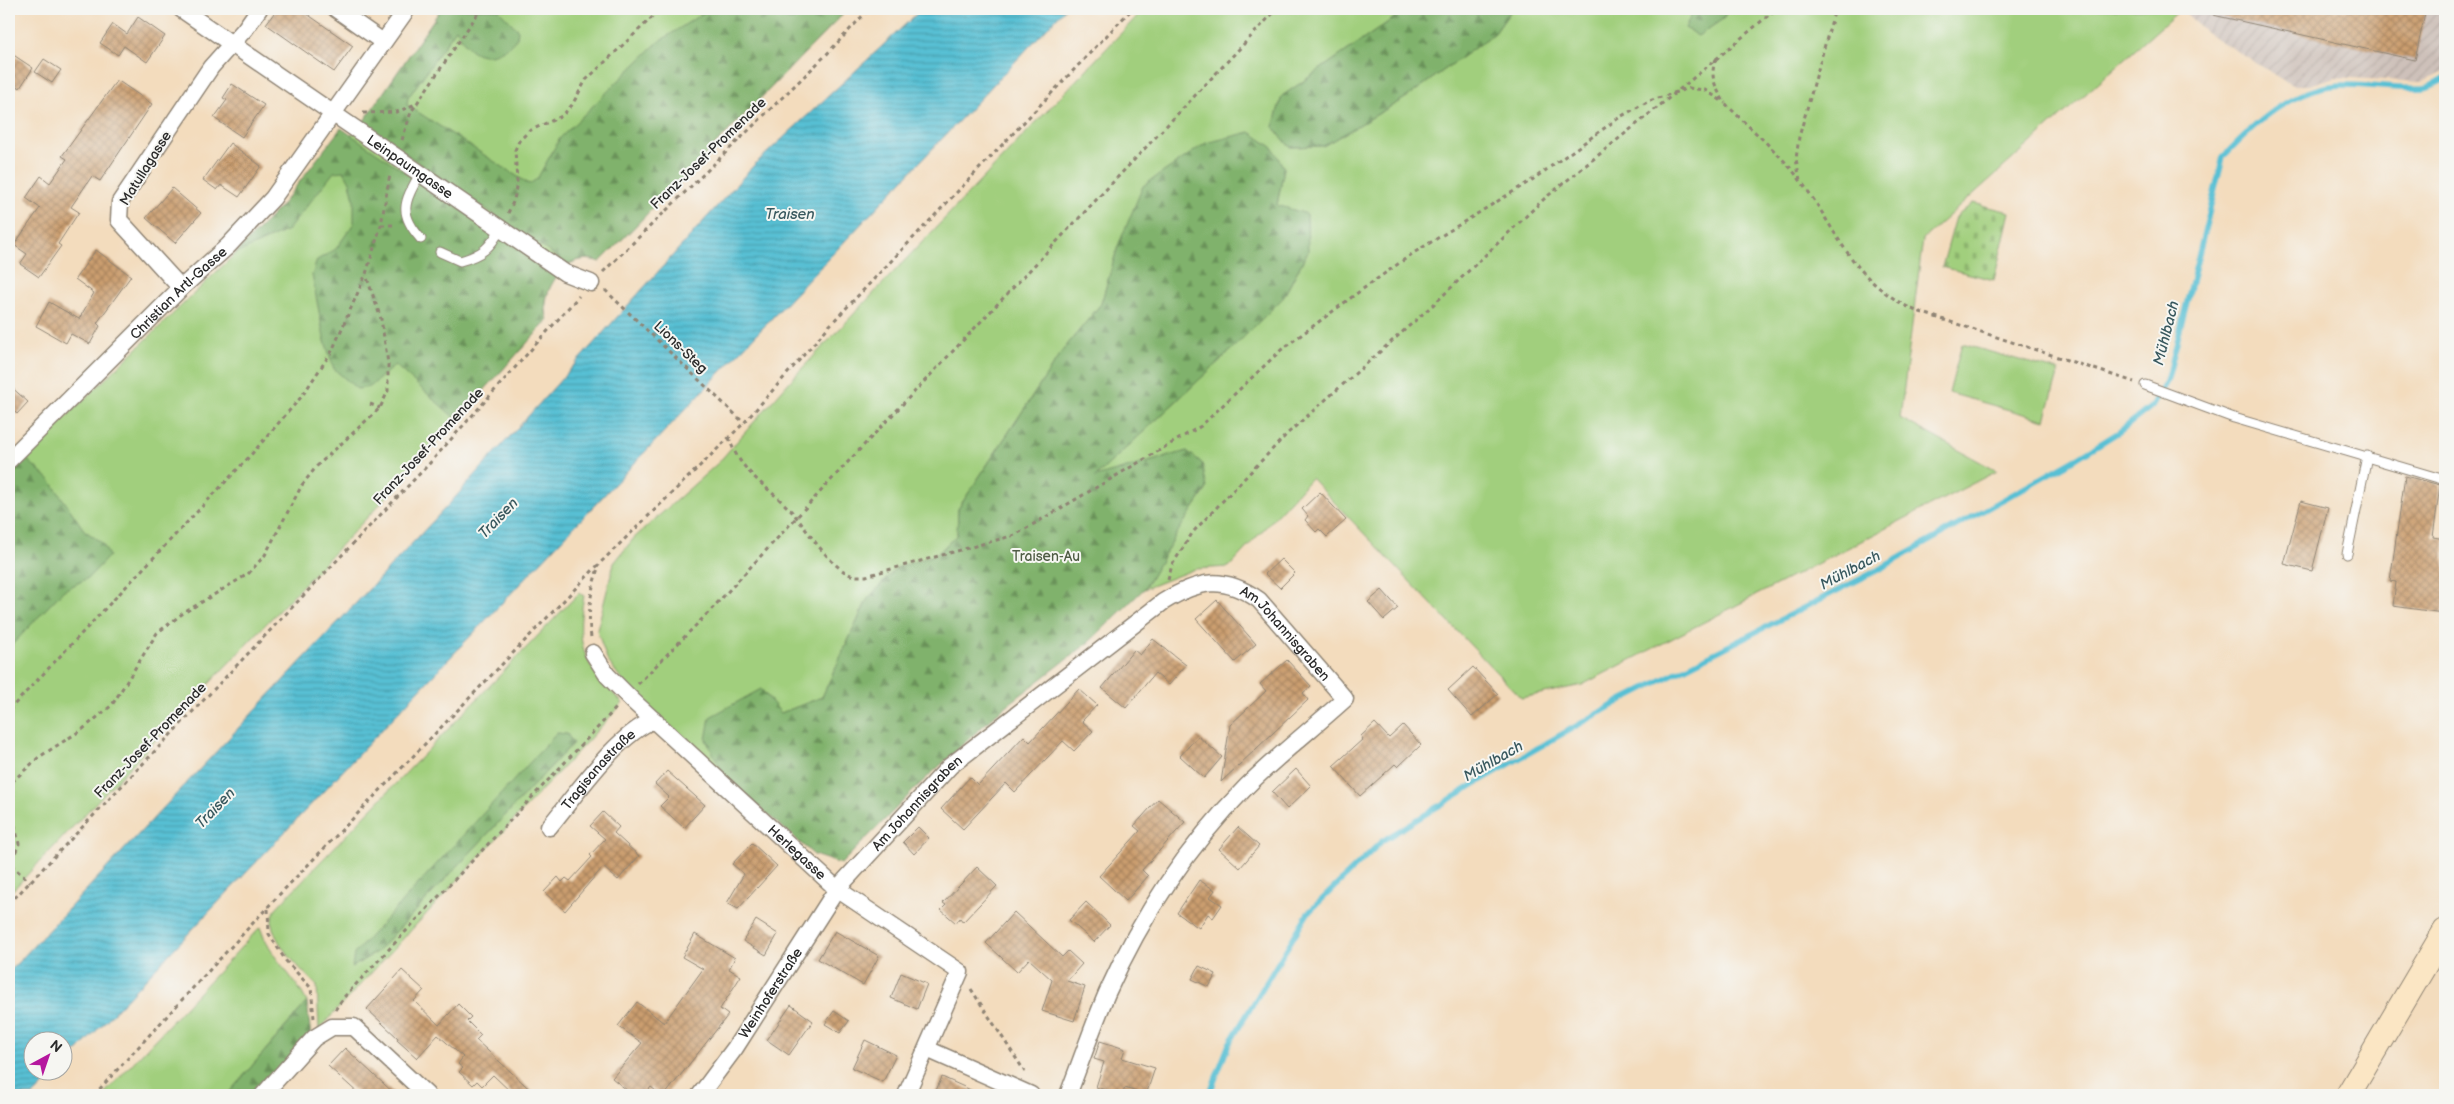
<svg xmlns="http://www.w3.org/2000/svg" width="2454" height="1104" viewBox="0 0 2454 1104" font-family="'Balsamiq Sans',sans-serif">
<defs>
<pattern id="industrial-furrows" width="10" height="10" patternUnits="userSpaceOnUse" patternTransform="scale(1.25)"><rect width="10" height="10" fill="#cec1ba"/><path d="M-1 1l2-2M0 10L10 0M9 11l2-2" fill="none" stroke="#b1a6a0"/></pattern>
<pattern id="forest-firs" width="22" height="20" patternUnits="userSpaceOnUse" patternTransform="scale(1.25)"><rect width="22" height="20" fill="#80b26c"/><path d="M5 1l3.5 6h-7zM16 11l3.5 6h-7z" fill="#699159"/></pattern>
<pattern id="cemetery-stones" width="16" height="16" patternUnits="userSpaceOnUse" patternTransform="scale(1.25)"><rect width="16" height="16" fill="#a1cf7d"/><path d="M2 7V4a2 2 0 0 1 4 0v3zM10 15v-3a2 2 0 0 1 4 0v3z" fill="#8bb26c"/></pattern>
<pattern id="water-rules" width="6" height="5" patternUnits="userSpaceOnUse" patternTransform="scale(1.25)"><rect width="6" height="5" fill="#58c0d4"/><path d="M0 2.5h6" fill="none" stroke="#499cac"/></pattern>
<pattern id="building-cross-hatch" width="8" height="8" patternUnits="userSpaceOnUse" patternTransform="scale(1.25)"><rect width="8" height="8" fill="#cb9e6f"/><path d="M0 0l8 8M0 8l8-8" fill="none" stroke="#a5815b"/></pattern>
</defs>
<rect width="100%" height="100%" fill="#f6f6f2"/>
<filter id="ink" filterUnits="userSpaceOnUse"><feTurbulence type="fractalNoise" baseFrequency=".02" numOctaves="2"/><feDisplacementMap in="SourceGraphic" scale="10" xChannelSelector="R" yChannelSelector="G"/><feConvolveMatrix kernelMatrix="1 2 1 2 8 2 1 2 1" color-interpolation-filters="sRGB"/></filter>
<filter id="wash" filterUnits="userSpaceOnUse"><feTurbulence type="fractalNoise" baseFrequency=".0096" numOctaves="4" result="noise"/><feDisplacementMap in="SourceGraphic" scale="20" xChannelSelector="R" yChannelSelector="G"/><feGaussianBlur stdDeviation="1.12" result="paint"/><feColorMatrix in="noise" values="0 0 0 0 0 0 0 0 0 0 0 0 0 0 0 0 0 1.4 0 .05"/><feComposite in="paint" operator="in"/></filter>
<g filter="url(#wash)">
<rect width="100%" height="100%" fill="#f3dcbd"/>
<path fill="url(#industrial-furrows)" d="M2181,9H2445V72L2422,82L2335,77L2308,85H2292L2207,33Z"/>
<path fill="#a1cf7d" stroke="#667d54" fill-rule="evenodd" d="M441,9H848L600,262C566,249 538,289 548,320L382,502L9,894V472L235,254L362,124Z
M1144,9H1407L1282,96L1273,127L1291,147L1323,146L1407,97L1495,33L1512,9H2181L1923,239L1900,418L1997,471L1582,685L1521,698L1311,478L1229,567L1195,569L1144,589L1179,529L1207,489L1187,451L1094,478L1229,352L1283,298L1308,251L1277,205L1284,168L1118,246L1101,304L1063,350L958,509L957,535L937,554L896,569L867,600L822,697L781,713L726,778L632,693L607,660L597,630L614,563L634,538L718,463L791,380Z
M1962,344L2059,371L2045,420L1949,393Z
M579,593L584,596C574,648 586,668 623,703L319,1029L317,986C303,971 271,942 272,920C272,916 275,912 276,908ZM573,743L378,951L352,967Z
M260,927C269,957 294,975 307,1002L227,1095H103Z"/>
<path fill="url(#forest-firs)" stroke="#566e4c" d="M441,9H498L518,30L517,38C504,54 483,63 467,46C462,41 460,34 456,29L408,98L407,105L529,184L537,179L560,138L657,43L709,9H848L600,262C587,257 579,259 567,264L362,124Z
M1407,9H1512L1495,33L1407,97L1323,146L1290,147L1273,127L1282,96Z
M1698,9H1727L1728,10L1723,19L1698,36L1685,28L1693,11Z
M341,128L557,276C547,291 542,303 548,320L457,420L395,365L370,387L357,389L334,369L324,338L312,275L317,260L336,249L354,223V199L350,182L344,171L334,172L288,230L235,254L280,207Z
M1250,132L1272,147L1284,168L1277,205L1307,214L1308,251L1283,298L1229,352L1095,477L1187,451L1202,463L1207,488L1179,530L1144,589L1088,643L996,714L920,784L841,864L814,855L726,778L706,740L710,717L761,689L781,713L822,697L867,600L896,568L937,554L957,535L958,509L1063,350L1101,304L1118,246L1143,186L1206,143Z
M24,457L50,480L84,530L102,543L109,556L88,578L64,590L9,648V472Z
M557,733L567,734L573,743L378,951L352,967L354,954Z
M307,1002L311,1037L256,1095H227Z"/>
<path fill="url(#cemetery-stones)" stroke="#667d54" d="M1973,203L2010,212L1994,280L1942,267L1956,217Z"/>
<path fill="url(#water-rules)" stroke="#427680" d="M922,9H1065L63,1066L62,1042H32V1072H57L34,1095H9V972L450,503L754,165Z"/>
<g fill="none" stroke-linecap="round" stroke-linejoin="round">
<path stroke="#58c0d4" stroke-width="5.5" d="M1209,1095L1229,1044L1308,913L1382,841L1478,782L1622,700L1876,571L2077,458L2119,432L2152,406L2168,378L2223,157C2253,125 2293,87 2341,85C2368,84 2397,90 2424,88C2431,87 2439,82 2445,79"/>
</g>
<g id="blocks">
<path fill="url(#building-cross-hatch)" d="M277,9H300L353,46L334,72L266,24Z
M2214,9H2426L2415,60L2213,15Z
M138,17L165,36L147,62L124,46L118,55L100,43L113,24L127,34Z
M9,52L33,68L20,88L9,81Z
M44,59L61,70L52,83L35,72Z
M117,80L152,104L100,181L92,176L71,207L79,212L58,244L61,246L39,277L20,264L27,254L14,245L40,208L26,198L41,176L50,183L67,159L62,156Z
M232,84L264,105L242,137L214,118L227,100L223,98Z
M230,143L261,166L239,197L221,185L217,190L203,180Z
M172,188L201,213L175,243L146,218Z
M96,250L131,276L97,323L100,326L90,344L71,334L66,343L36,326L49,302L79,319L94,293L75,279Z
M9,385L28,402L17,414L9,407Z
M2405,476L2440,485L2433,537L2445,539V598L2443,613L2393,606L2396,582L2390,581Z
M1320,492L1346,520L1327,537L1319,529L1316,532L1305,520L1308,516L1302,509Z
M2301,501L2328,508L2312,571L2284,564Z
M1281,559L1295,573L1280,588L1265,574Z
M1382,590L1398,608L1384,620L1368,602Z
M1217,600L1256,644L1235,662L1196,619Z
M1153,639L1186,665L1169,685L1155,673L1126,708L1102,688L1134,650L1140,655Z
M1287,660L1311,686L1303,693L1308,700L1221,782L1230,725L1266,691L1260,684Z
M1473,667L1498,694L1472,717L1448,690Z
M1079,689L1097,705L1082,721L1093,731L1074,751L1063,741L1015,792L1006,783L963,829L941,809L970,777L978,785L1024,736L1030,742Z
M1375,723L1389,738L1403,725L1421,745L1398,767L1395,764L1360,796L1333,766L1363,739L1361,736Z
M1198,736L1222,757L1204,778L1180,756Z
M1296,769L1311,786L1287,809L1272,792Z
M667,771L705,805L684,828L660,806L669,797L655,784Z
M1158,799L1185,822L1142,870L1148,876L1126,901L1099,876L1140,831L1134,826Z
M603,812L619,827L614,833L639,856L618,880L603,867L565,911L544,892L558,877L562,882L566,878L570,881L592,857L590,855L605,839L590,826Z
M918,827L929,838L914,854L903,842Z
M1238,827L1259,846L1240,868L1219,849Z
M752,843L777,866L738,909L727,903L744,874L732,864Z
M977,867L997,886L963,922L960,918L956,923L941,910L946,905L943,903Z
M1199,880L1215,890L1210,897L1222,905L1213,918L1208,914L1199,928L1177,913Z
M1086,902L1110,925L1094,942L1069,920Z
M1014,912L1062,957L1068,951L1082,964L1067,981L1085,987L1074,1021L1042,1011L1052,980L1029,959L1017,972L986,943Z
M756,920L778,934L766,955L743,941Z
M835,931L879,956L863,985L818,959Z
M695,934L735,958L729,969L741,976L720,1009L728,1015L665,1095H661L651,1087L644,1095H633L612,1078L642,1043L618,1026L637,1002L664,1023L703,969L682,957Z
M1199,966L1216,974L1209,987L1192,979Z
M402,970L424,990L414,1001L439,1025L458,1004L471,1017L467,1021L481,1035L476,1040L536,1095H514L493,1075L482,1086L477,1081L473,1085L459,1072L463,1068L458,1064L463,1057L438,1035L417,1058L397,1040L398,1038L367,1009Z
M901,973L927,984L917,1009L891,998Z
M791,1005L813,1021L789,1055L767,1040Z
M834,1011L849,1021L840,1033L825,1024Z
M865,1040L896,1055L883,1082L852,1068Z
M1100,1041L1125,1049L1122,1058L1155,1068L1146,1095L1125,1088L1122,1095L1096,1087L1104,1062L1094,1059Z
M345,1048L373,1074L396,1095H360L328,1066Z
M942,1077L982,1095H934Z"/>
</g>
</g>
<g filter="url(#ink)">
<use href="#blocks" fill-opacity="0" stroke="#8f8474" stroke-width="1"/>
<g fill="none" stroke-linecap="round" stroke-linejoin="round">
<g stroke="#8f8474" stroke-width="11">
<path id="service" d="M421,172C405,201 397,212 421,239
M440,252L460,261C482,255 490,248 501,228
M2145,385L2234,418L2445,480
M2347,554L2367,456"/>
</g>
<g stroke="#8f8474" stroke-width="19">
<g id="minor">
<path id="s1" d="M181,9L565,273L591,283"/>
<path d="M336,9L383,42"/>
<path d="M181,288L119,220L120,202L211,67L245,29L259,9"/>
<path id="s2" d="M9,460L181,288L228,246L273,198L407,9"/>
<path id="s3" d="M593,653L607,675L634,702L837,889L960,972L906,1095"/>
<path id="s4" d="M549,827C576,795 616,735 654,720"/>
<path d="M927,1049L1031,1095"/>
<path d="M263,1095L314,1038L332,1027H354L427,1095"/>
<path id="s5" d="M700,1095L735,1048L837,889L950,766L1163,602C1199,580 1223,575 1259,600L1345,699C1313,728 1277,756 1246,787C1188,846 1141,917 1107,993C1093,1026 1081,1061 1068,1095"/>
</g>
</g>
<g stroke="#8f8474" stroke-width="26">
<path id="secondary" d="M2348,1095L2445,931"/>
</g>
<path stroke="#8f8474" stroke-width="3" stroke-dasharray="4 4" stroke-linecap="butt" d="M1716,59C1709,76 1715,87 1725,103C1749,128 1779,152 1800,180C1839,232 1850,279 1914,310L2134,382
M1679,90L1776,9
M363,113L397,112L418,103
M402,140L411,112L481,9
M1800,180L1796,159L1799,137L1835,9
M508,213L514,200L517,181L515,150L519,141L529,131L562,116L572,105L586,80L661,9
M381,225H397
M603,272L826,55L869,9
M605,290L744,423
M370,404L380,408
M729,437C739,473 770,487 793,513C807,530 828,563 847,573C853,577 860,576 866,576L1015,535L1201,426L1281,350L1360,291L1415,252L1532,180L1620,117L1649,101L1689,88L1705,90L1725,103
M1168,580L1172,565L1193,532L1288,433L1434,304L1544,199L1674,94
M591,637C587,612 591,589 599,565
M638,684L708,613L846,464L1277,9
M9,710L250,456L302,396L332,351L366,274L381,225L390,174
M11,865L30,882
M9,867L19,844L10,802L13,781L39,757L83,729L112,705L157,633L182,614L248,574L265,555L302,485L317,466L380,408L388,391V363L381,319L366,275
M9,904L428,465L579,296
M268,909L269,934L286,961L311,988L314,1018
M971,989L1025,1072
M335,1010L344,997L617,707
M94,1095L277,897L599,564L744,423L830,325L1132,9"/>
<use href="#service" stroke="#fff" stroke-width="9"/>
<use href="#minor" stroke="#fff" stroke-width="16"/>
<use href="#secondary" stroke="#fbe6c4" stroke-width="24"/>
</g>
</g>
<g text-anchor="middle" stroke-width="4" stroke-linejoin="round" paint-order="stroke">
<g font-size="14" fill="#2b2b2b" stroke="#f6f6f2">
<text transform="translate(708 153) rotate(-44)" y="5">Franz-Josef-Promenade</text>
<text dy="5" stroke="none"><textPath href="#s1" startOffset="278">Leinpaumgasse</textPath></text>
<text transform="translate(145 168) rotate(-58)" y="5">Matullagasse</text>
<text dy="5" stroke="none"><textPath href="#s2" startOffset="238">Christian Artl-Gasse</textPath></text>
<text transform="translate(681 347) rotate(44)" y="5">Lions-Steg</text>
<text transform="translate(428 446) rotate(-47)" y="5">Franz-Josef-Promenade</text>
<text dy="5" stroke="none"><textPath href="#s5" startOffset="829">Am Johannisgraben</textPath></text>
<text transform="translate(150 740) rotate(-46)" y="5">Franz-Josef-Promenade</text>
<text dy="5" stroke="none"><textPath href="#s4" startOffset="76">Tragisanastraße</textPath></text>
<text dy="5" stroke="none"><textPath href="#s5" startOffset="365">Am Johannisgraben</textPath></text>
<text dy="5" stroke="none"><textPath href="#s3" startOffset="286">Herlegasse</textPath></text>
<text dy="5" stroke="none"><textPath href="#s5" startOffset="124">Weinhoferstraße</textPath></text>
</g>
<g font-size="14" fill="#4e5c44" stroke="#f6f6f2">
<text x="1046" y="561">Traisen-Au</text>
</g>
<g font-size="15" font-style="italic" fill="#38585e" stroke="#f6f6f2">
<text x="790" y="219">Traisen</text>
<text transform="translate(2166 333) rotate(-76)" y="5">Mühlbach</text>
<text transform="translate(498 518) rotate(-46)" y="5">Traisen</text>
<text transform="translate(1850 570) rotate(-28)" y="5">Mühlbach</text>
<text transform="translate(1493 761) rotate(-30)" y="5">Mühlbach</text>
<text transform="translate(215 808) rotate(-46)" y="5">Traisen</text>
</g>
</g>
<rect width="2454" height="1104" fill="none" stroke="#f6f6f2" stroke-width="30"/>
<g transform="translate(48 1056) rotate(40)"><circle r="24" fill="#f6f6f2" stroke="#a5a5a2"/>
<path d="M0-4L9 19L0 12L-9 19Z" fill="#b5179e"/>
<text y="-8" font-size="14" font-weight="bold" text-anchor="middle" fill="#2b2b2b">N</text>
</g>
</svg>
